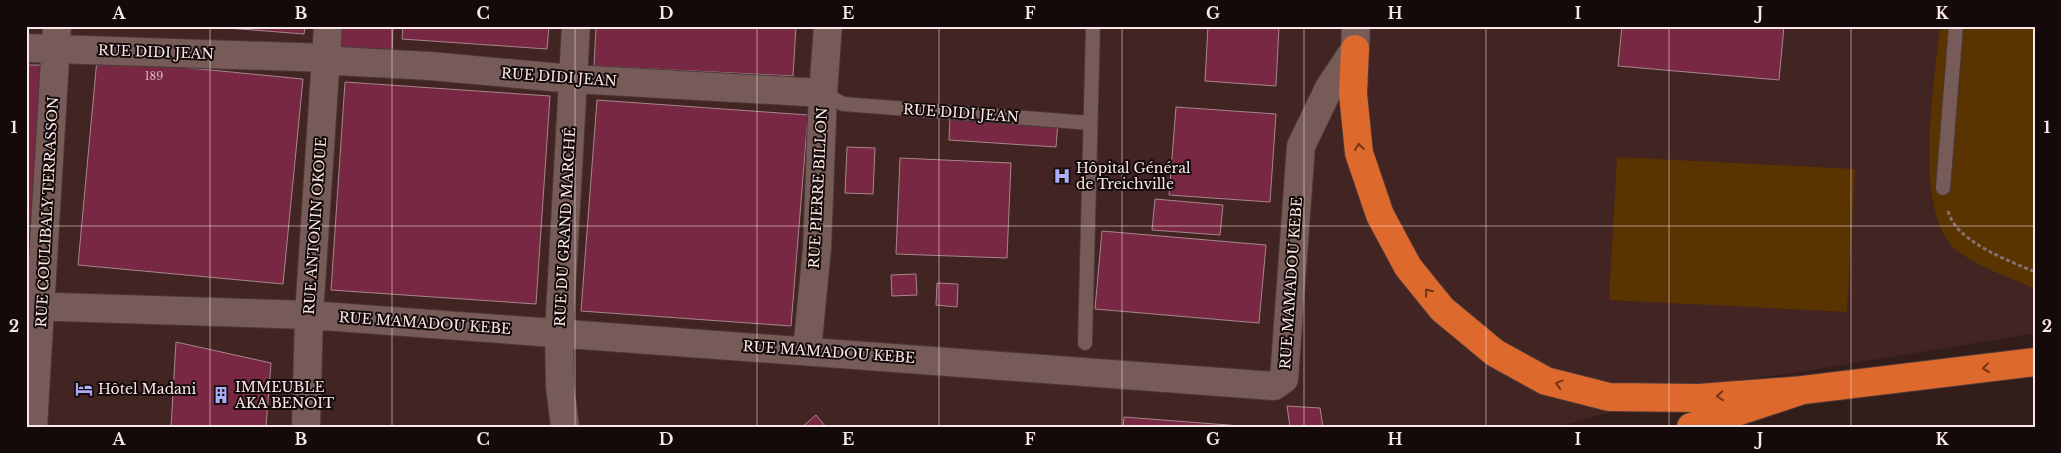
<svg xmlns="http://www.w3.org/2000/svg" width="2061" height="453" viewBox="0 0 2061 453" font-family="'Libre Baskerville',serif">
<rect width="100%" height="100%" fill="#331d1b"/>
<path fill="#422422" d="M26,26H1940L1930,142L1933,204L1939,227L1953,246L1972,260L2035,289V333L1794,373L1716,383L1557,427H26Z"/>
<path fill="#593300" d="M1940,26H2035V289C2010,277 1973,266 1953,247C1913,208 1935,79 1940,26Z
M1617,157L1855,169L1847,312L1609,300Z"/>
<path fill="#782842" stroke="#a5878e" d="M202,26H305L304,34Z
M340,26H393L392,56L339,54Z
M403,26H549L547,49L402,39Z
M596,26H796L793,76L594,66Z
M1208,26H1279L1276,86L1205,81Z
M1622,26H1784L1779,80L1618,66Z
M97,59L303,79L283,284L78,265Z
M26,65H42L33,263H26Z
M345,82L550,96L536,304L331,290Z
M597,100L808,115L791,326L581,311Z
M1176,107L1276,114L1270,202L1169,195Z
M950,114L1058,122L1056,147L949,140Z
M847,147L875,148L873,194L845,193Z
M900,158L1011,163L1007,258L896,254Z
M1155,199L1223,205L1220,235L1152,230Z
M1102,231L1266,245L1259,323L1095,309Z
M916,274L917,295L892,296L891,275Z
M937,283L958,284L957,307L936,305Z
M176,342L271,363L266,427H171Z
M1287,406L1320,408L1323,427H1290Z
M816,415L826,427H802Z
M1124,417L1241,426V427H1123Z"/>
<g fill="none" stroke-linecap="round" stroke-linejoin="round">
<g stroke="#4b3838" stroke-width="16">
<path id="lane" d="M823,93L843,104L1090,123
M1943,188L1956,26
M1085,343L1093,26"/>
</g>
<g stroke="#4b3838" stroke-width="30">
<path id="street" d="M26,48L327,58L337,61L430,66L573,79L823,93
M26,306L309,315L1274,386L1284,379L1301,146L1329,88L1355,49
M807,351L817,248L823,93L828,26
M33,427L57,26
M306,427L309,315L328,26
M565,427L560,387L559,332L576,26"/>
</g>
<g stroke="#4b3838" stroke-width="30">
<path id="secondary" d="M1355,49L1356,26"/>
</g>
<g stroke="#4b3838" stroke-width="30">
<path id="highway" d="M1355,49L1353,94L1359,153L1380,215L1408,267L1442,309L1495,353L1546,381L1609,397L1699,398L1803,390
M1691,427L1803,390L2035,362"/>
</g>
<path stroke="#84706f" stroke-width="3" stroke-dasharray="4 2.5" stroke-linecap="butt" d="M1948,211C1956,242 2008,260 2035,272"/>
<use href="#lane" stroke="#775b59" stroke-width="14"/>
<use href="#street" stroke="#775b59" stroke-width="28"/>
<use href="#secondary" stroke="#775b59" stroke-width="28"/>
<use href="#highway" stroke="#de692c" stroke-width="28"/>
</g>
<defs><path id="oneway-chevron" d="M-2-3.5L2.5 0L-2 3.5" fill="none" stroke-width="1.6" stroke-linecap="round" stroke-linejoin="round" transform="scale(1.25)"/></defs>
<g stroke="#6f3519">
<use href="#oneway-chevron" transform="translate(1359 147) rotate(-97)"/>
<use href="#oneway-chevron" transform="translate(1428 292) rotate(-128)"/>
<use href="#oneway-chevron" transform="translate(1986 368) rotate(173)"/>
<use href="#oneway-chevron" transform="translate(1559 384) rotate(-165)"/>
<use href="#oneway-chevron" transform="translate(1720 396) rotate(175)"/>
</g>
<path fill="none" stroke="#f9e8e7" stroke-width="1" stroke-opacity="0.55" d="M210,26V427M392,26V427M575,26V427M757,26V427M939,26V427M1122,26V427M1304,26V427M1486,26V427M1669,26V427M1851,26V427M26,226H2035"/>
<defs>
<g id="hospital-bare" transform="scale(1.35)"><path d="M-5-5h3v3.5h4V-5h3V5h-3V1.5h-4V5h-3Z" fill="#abaffb" stroke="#140a09" stroke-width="2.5" paint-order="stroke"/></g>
<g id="hotel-bare" transform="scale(1.35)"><path d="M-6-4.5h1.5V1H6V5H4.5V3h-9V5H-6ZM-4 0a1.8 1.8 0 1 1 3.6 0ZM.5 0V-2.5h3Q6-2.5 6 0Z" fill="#abaffb" stroke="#140a09" stroke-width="2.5" paint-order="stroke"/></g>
<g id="building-bare" transform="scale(1.35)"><path d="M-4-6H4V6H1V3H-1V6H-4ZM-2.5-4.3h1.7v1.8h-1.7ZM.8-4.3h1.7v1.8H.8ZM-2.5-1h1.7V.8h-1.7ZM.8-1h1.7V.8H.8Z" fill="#abaffb" stroke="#140a09" stroke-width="2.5" paint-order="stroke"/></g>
</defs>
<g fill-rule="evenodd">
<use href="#hospital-bare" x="1062" y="176"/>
<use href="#hotel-bare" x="84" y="389"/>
<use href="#building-bare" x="221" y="395"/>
</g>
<g text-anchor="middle" stroke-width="4" stroke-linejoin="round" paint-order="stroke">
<g font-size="11" fill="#d9b8be">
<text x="154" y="80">189</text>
</g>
<g font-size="14" fill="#f9e8e7" stroke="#140a09">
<text transform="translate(156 52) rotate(2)" y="5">RUE DIDI JEAN</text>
<text transform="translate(559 77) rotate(4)" y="5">RUE DIDI JEAN</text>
<text transform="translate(961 113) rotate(4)" y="5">RUE DIDI JEAN</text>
<text transform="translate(818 188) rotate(-87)" y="5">RUE PIERRE BILLON</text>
<text transform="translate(47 212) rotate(-87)" y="5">RUE COULIBALY TERRASSON</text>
<text transform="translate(315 226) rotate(-86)" y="5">RUE ANTONIN OKOUE</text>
<text transform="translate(565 227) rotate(-87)" y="5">RUE DU GRAND MARCHÉ</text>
<text transform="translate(1291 283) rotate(-86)" y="5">RUE MAMADOU KEBE</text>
<text transform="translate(425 323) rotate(4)" y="5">RUE MAMADOU KEBE</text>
<text transform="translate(829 352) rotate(4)" y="5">RUE MAMADOU KEBE</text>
</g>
<g font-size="14" fill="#f9e8e7" stroke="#140a09" text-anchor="start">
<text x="1076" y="173">Hôpital Général<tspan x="1076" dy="16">de Treichville</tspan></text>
<text x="235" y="392">IMMEUBLE<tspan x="235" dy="16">AKA BENOIT</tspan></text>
<text x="98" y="394">Hôtel Madani</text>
</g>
</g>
<rect width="2061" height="453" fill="none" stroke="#140a09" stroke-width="55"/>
<rect x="28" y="28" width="2006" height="398" fill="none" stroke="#f9e8e7" stroke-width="2"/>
<g font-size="16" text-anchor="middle" font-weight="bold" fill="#f9e8e7">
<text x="119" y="19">A</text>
<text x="301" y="19">B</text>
<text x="483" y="19">C</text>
<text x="666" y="19">D</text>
<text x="848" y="19">E</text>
<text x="1030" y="19">F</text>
<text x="1213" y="19">G</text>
<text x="1395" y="19">H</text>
<text x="1578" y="19">I</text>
<text x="1760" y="19">J</text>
<text x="1942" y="19">K</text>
<text x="14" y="133">1</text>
<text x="2047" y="133">1</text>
<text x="14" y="332">2</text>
<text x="2047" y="332">2</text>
<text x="119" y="445">A</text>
<text x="301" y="445">B</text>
<text x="483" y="445">C</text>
<text x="666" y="445">D</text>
<text x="848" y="445">E</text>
<text x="1030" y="445">F</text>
<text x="1213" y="445">G</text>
<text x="1395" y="445">H</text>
<text x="1578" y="445">I</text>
<text x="1760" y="445">J</text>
<text x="1942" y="445">K</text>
</g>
</svg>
